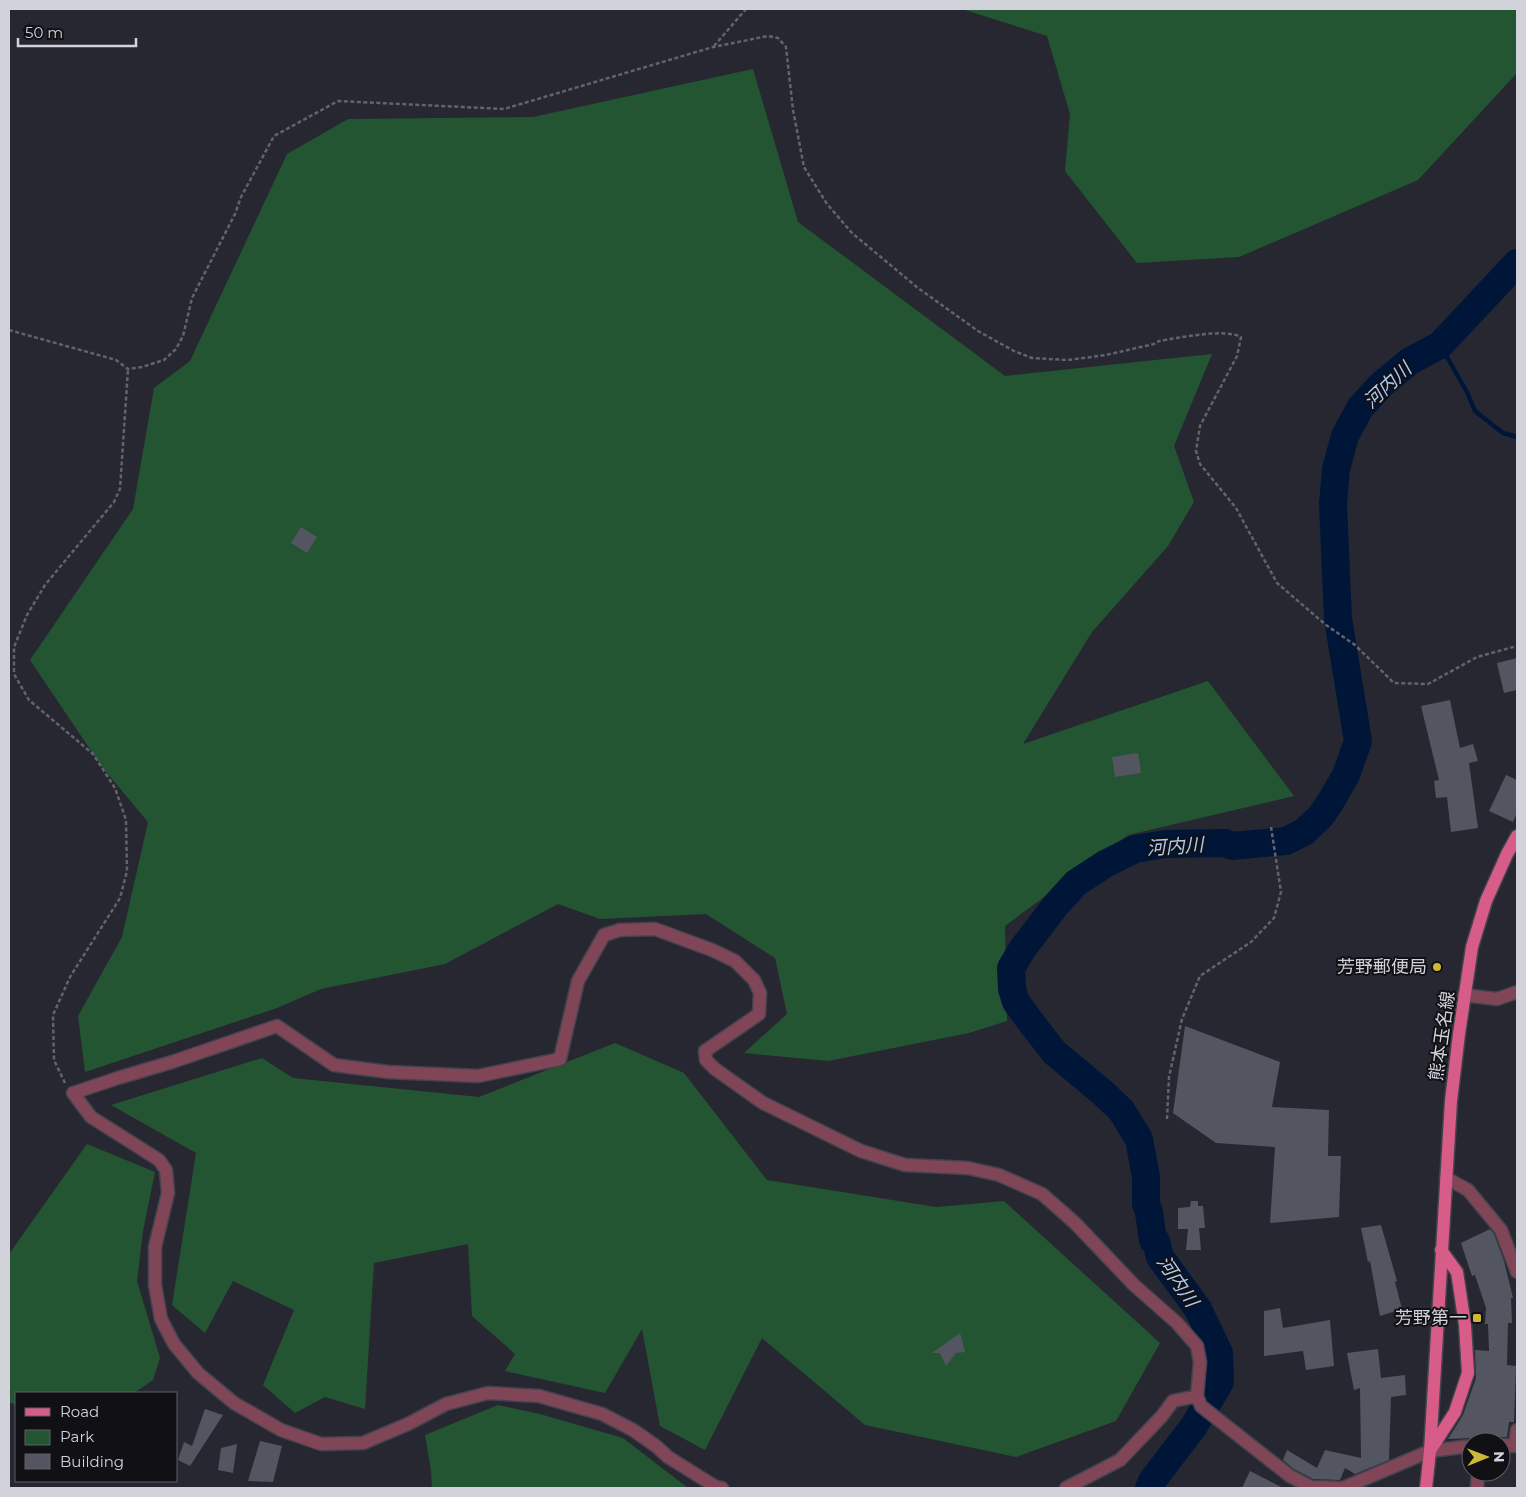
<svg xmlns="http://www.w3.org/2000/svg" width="1526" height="1497" viewBox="0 0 1526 1497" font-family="Montserrat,'Noto Sans JP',sans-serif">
<rect width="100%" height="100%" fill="#262731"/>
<path fill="#245533" d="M962,9H1517V73L1418,180L1239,257L1137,263L1065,171L1070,114L1047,36Z
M753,69L798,222L1005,376L1212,354L1174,446L1194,502L1168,546L1092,632L1023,744L1208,681L1294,796L1128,835L1005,926L1007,1021L969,1033L828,1061L744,1053L787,1014L775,958L706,914L600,919L558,904L445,964L321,989L277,1008L85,1072L78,1016L122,937L148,822L102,767L30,660L133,509L154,388L190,361L287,154L348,119L533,117Z
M615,1043L684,1073L767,1180L936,1207L1004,1201L1160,1343L1116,1421L1016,1457L865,1425L762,1338L705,1450L660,1426L642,1329L605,1393L505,1371L515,1354L472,1316L468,1244L374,1263L365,1409L325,1397L295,1413L263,1385L294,1310L233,1281L205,1333L172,1305L196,1153L111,1105L262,1058L293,1078L479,1097Z
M87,1144L155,1172L143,1231L137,1281L160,1358L153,1380L134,1393H16V1405L9,1402V1254Z
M498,1405L540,1414L623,1438L688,1488H497C475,1486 454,1488 432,1488L431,1471L425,1435Z"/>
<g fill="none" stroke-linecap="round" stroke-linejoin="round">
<path stroke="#001639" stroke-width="4.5" d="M1440,345L1467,392L1475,411L1503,433L1517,437"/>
<path stroke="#001639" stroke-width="28" d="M1149,1488L1152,1481L1194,1426L1220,1382L1219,1353L1198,1309L1160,1257L1156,1241L1153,1240L1149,1212L1146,1204V1177L1139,1139L1121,1110L1103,1093L1054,1052L1033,1025L1016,1002L1012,989L1011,968L1023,948L1056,905L1076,883L1105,864L1135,849L1166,844L1225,843L1232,846L1286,841L1304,832L1321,816L1331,801L1346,775L1358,741L1338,619L1333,504L1336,469L1345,436L1360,408L1382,384L1410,361L1440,345L1517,263"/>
</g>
<path fill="#535560" d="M301,527L317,537L307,553L291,543Z
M1517,658V690L1504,693L1497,663Z
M1450,700L1460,748L1473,744L1478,761L1469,763L1478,828L1451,832L1447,797L1436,798L1434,781L1439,780L1421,706Z
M1138,753L1141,773L1115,777L1112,757Z
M1506,775L1517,780V812L1513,822L1489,811Z
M1185,1026L1280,1062L1272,1107L1329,1110L1328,1156H1341L1339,1217L1270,1223L1275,1147L1216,1143L1173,1113Z
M1191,1201H1198V1206H1203L1205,1228H1199L1201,1250H1186L1188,1229H1178V1208L1190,1207Z
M1381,1225L1397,1281L1395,1282L1402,1309L1380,1316L1370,1261L1368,1262L1361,1228Z
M1490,1229L1494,1234L1504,1261L1513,1298H1511L1512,1323H1508L1507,1365L1516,1366L1514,1422H1509L1507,1437H1501L1495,1439H1483V1440L1470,1438L1448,1439L1463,1415L1476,1378L1475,1350L1489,1351L1488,1324H1485L1486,1308L1475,1275L1472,1276L1461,1243Z
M1280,1308L1283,1328L1330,1320L1334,1366L1306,1370L1303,1351L1264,1356V1311Z
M960,1333L965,1352L956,1353L946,1366L940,1353H932Z
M1378,1349L1381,1378L1405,1375L1406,1395L1391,1397L1389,1460L1355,1474L1345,1468L1340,1480L1313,1479L1294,1469L1283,1460L1287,1450L1317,1468L1325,1450L1361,1458L1360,1388L1354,1390L1347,1353Z
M205,1409L223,1415L190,1466L178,1460L184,1442L192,1446Z
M260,1441L282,1446L273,1482L248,1481Z
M237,1444L233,1473L218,1470L221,1448Z
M1250,1471L1283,1488H1242Z"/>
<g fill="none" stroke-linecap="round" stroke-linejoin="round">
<g stroke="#42434c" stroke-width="15">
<path id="minor" d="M1464,995L1497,999L1517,992
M1446,1178L1468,1190L1501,1230L1517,1272
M1501,1445L1517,1446
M1515,1446L1517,1430
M722,1488L716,1487L668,1457L656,1446L633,1430L602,1414L539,1396L488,1393L446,1404L408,1424L363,1443L321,1444L281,1430L234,1403L198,1373L174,1344L161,1319L155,1285V1247L168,1193L166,1170L159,1160L91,1117L73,1093L118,1078L172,1062L277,1026L334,1065L388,1072L478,1076L560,1059L578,981L604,935L620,930L655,929L712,950L735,961L754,980L760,993L759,1014L705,1051L706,1060L715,1069L763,1103L861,1151L905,1165L968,1168L999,1175L1042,1194L1075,1223L1134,1285L1177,1323L1197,1346L1200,1362L1197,1396L1201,1406L1290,1476L1311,1487L1343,1488L1430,1451L1471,1446
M1066,1488L1120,1460L1162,1416L1173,1401L1197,1396
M1477,1488L1478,1472"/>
</g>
<g stroke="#42434c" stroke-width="15">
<path id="primary" d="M1431,1449L1455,1412L1468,1373L1465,1325L1457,1272L1441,1250
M1426,1488L1430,1451L1451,1101L1459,1034L1472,947L1486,901L1507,854L1517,836"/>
</g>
<path stroke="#62636c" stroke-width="2.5" stroke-dasharray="4 2.5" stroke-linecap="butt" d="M714,46L746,9
M9,330L116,360L128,369L142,367L164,360L176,349L183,336L192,298L235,214L241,197L274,136L338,101L504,109L713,47L768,36L778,38L786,47L793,110L804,167L827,204L852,233L918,288L978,331L1014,351L1032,358L1068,360L1106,355L1154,344L1159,341C1178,338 1225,328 1241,337L1237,356L1200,426L1196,451L1200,464L1236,508L1277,583L1326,625L1355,645L1394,683L1428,684L1477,657L1517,646
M65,1083L54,1060L53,1015L70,977L120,898L127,871L126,820L115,788L93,754L29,700L14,674V647L27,615L45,585L114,502L120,489L128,369
M1167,1119L1169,1077L1182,1019L1200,976L1251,942L1274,918L1281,892L1271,827"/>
<use href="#minor" stroke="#814558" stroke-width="12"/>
<use href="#primary" stroke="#d75c87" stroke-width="12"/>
</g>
<g fill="#ceb837" stroke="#101015" stroke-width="2">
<circle cx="1437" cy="967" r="5"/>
<rect x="1472" y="1313" width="10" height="10" rx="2.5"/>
</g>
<g text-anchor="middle" stroke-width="4" stroke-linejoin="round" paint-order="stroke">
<g font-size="18" fill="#d2d3da" stroke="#101015" text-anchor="end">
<text x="1427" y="973">芳野郵便局</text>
<text x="1467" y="1324">芳野第一</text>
</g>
<g font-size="18" fill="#d2d3da" stroke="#101015">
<text transform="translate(1442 1036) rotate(-82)" y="6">熊本玉名線</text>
</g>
<g font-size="19" font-style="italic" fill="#adcbf1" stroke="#101015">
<text transform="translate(1387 385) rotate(-43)" y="7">河内川</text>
<text transform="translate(1175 846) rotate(-4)" y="7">河内川</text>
<text transform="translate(1178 1281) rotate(56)" y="7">河内川</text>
</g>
</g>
<rect width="1526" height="1497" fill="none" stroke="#d2d3da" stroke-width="20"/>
<rect x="15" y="1392" width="162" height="90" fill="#101015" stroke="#5e5e64"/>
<rect x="25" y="1408" width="25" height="8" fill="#d75c87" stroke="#5e5e64"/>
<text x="60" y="1417" font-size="15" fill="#d2d3da">Road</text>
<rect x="25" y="1430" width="25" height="15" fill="#245533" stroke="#5e5e64"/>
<text x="60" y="1442" font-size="15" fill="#d2d3da">Park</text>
<rect x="25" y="1454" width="25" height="15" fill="#535560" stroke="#5e5e64"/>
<text x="60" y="1467" font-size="15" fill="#d2d3da">Building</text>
<g transform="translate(1486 1457) rotate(89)"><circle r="24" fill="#101015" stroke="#5e5e64"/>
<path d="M0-4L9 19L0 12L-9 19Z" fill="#ceb837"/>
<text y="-8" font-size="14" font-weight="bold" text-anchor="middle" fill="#d2d3da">N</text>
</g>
<path d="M18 38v8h118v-8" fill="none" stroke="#d2d3da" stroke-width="2.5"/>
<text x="25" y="38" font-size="15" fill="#d2d3da" stroke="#101015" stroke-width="4" paint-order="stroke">50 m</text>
</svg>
